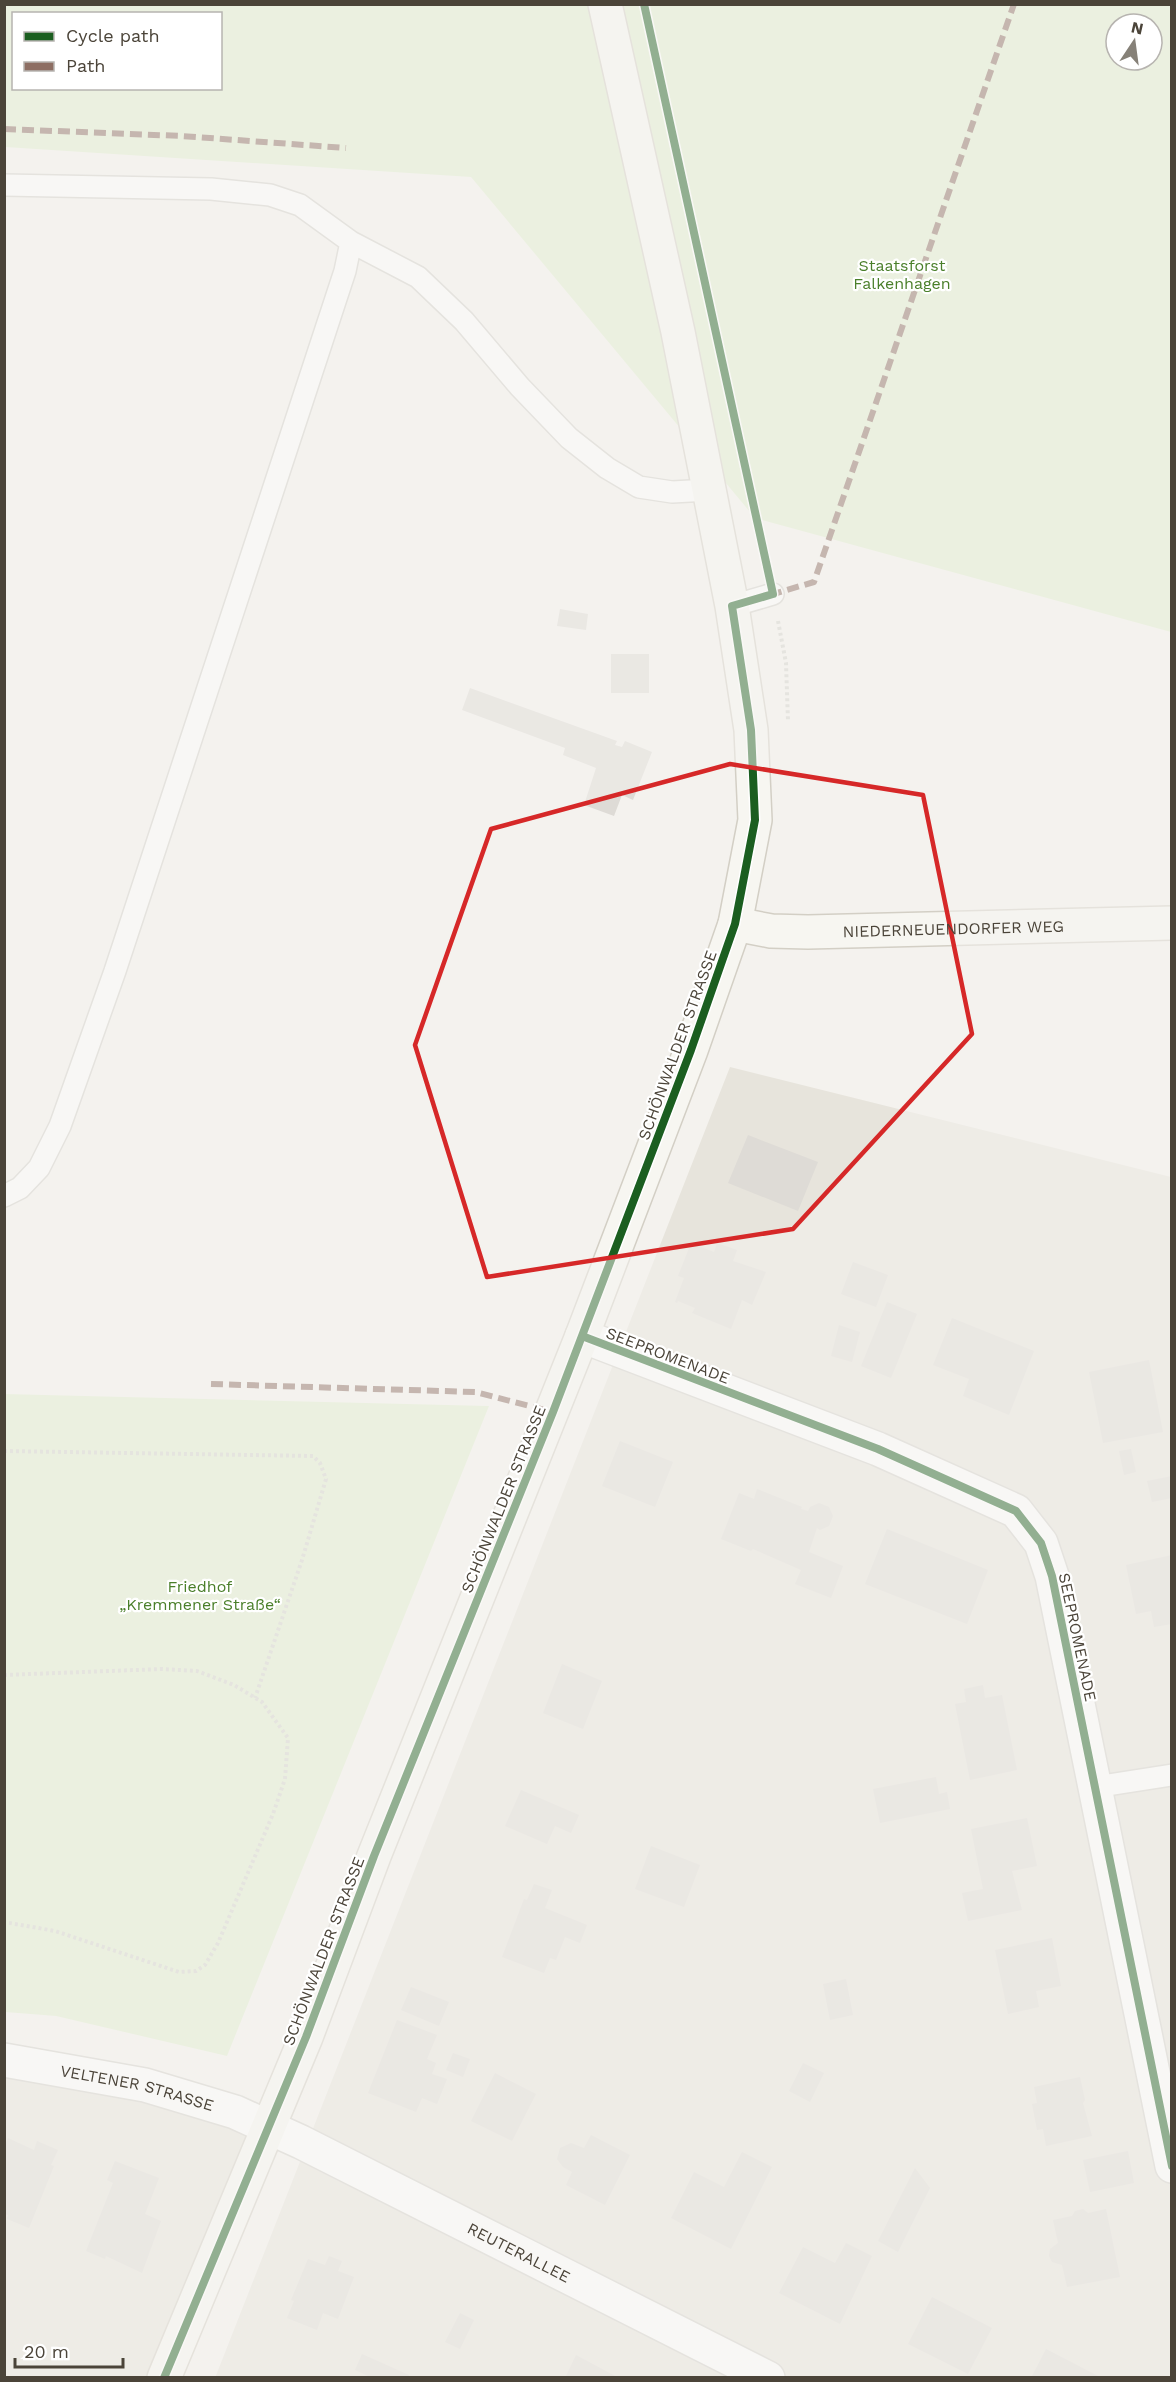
<svg xmlns="http://www.w3.org/2000/svg" width="1176" height="2382" viewBox="0 0 1176 2382" font-family="'Work Sans',sans-serif">
<rect width="100%" height="100%" fill="#f4f2ee"/>
<path fill="#e7e4dc" d="M730,1067L1171,1177V2377L215,2378Z
M5,2060L268,2127L164,2377L5,2378Z"/>
<path fill="#e1eecf" fill-rule="evenodd" d="M4,5H1171V632L755,518L471,177L5,147ZM14,14H220V88H14ZM1116,24H1152V60H1116Z
M5,1394L489,1406L227,2056L56,2016L5,2012Z"/>
<path fill="#dedbd6" d="M560,609L588,614L586,630L557,626Z
M611,654H649V693H611Z
M470,688L617,741L615,745L622,747L625,741L652,752L633,800L622,795L614,816L584,805L596,768L563,755L565,748L462,710Z
M748,1135L818,1162L798,1211L728,1183Z
M691,1243L714,1252L717,1243L737,1250L733,1261L766,1272L752,1305L742,1300L731,1329L692,1313L695,1308L678,1301L677,1303L675,1302L684,1278L678,1276Z
M853,1262L888,1275L876,1307L841,1294Z
M887,1302L917,1314L891,1378L861,1366Z
M952,1318L1034,1351L1009,1415L963,1396L969,1379L933,1365Z
M839,1325L860,1332L852,1362L831,1356Z
M1149,1360L1163,1432L1103,1443L1089,1372Z
M620,1441L673,1462L655,1507L602,1486Z
M1131,1449L1136,1472L1124,1475L1119,1451Z
M1172,1476V1498L1152,1502L1147,1481Z
M757,1489L802,1507L801,1509L808,1511L810,1507L819,1503L829,1507L833,1516L829,1526L820,1530L817,1528L809,1552L843,1566L831,1598L795,1584L801,1570L753,1549L751,1551L721,1539L739,1493L754,1499Z
M887,1529L988,1570L967,1624L865,1584Z
M1172,1555V1624L1154,1627L1151,1611L1136,1614L1126,1565Z
M562,1664L602,1681L583,1729L543,1713Z
M983,1685L985,1698L1002,1695L1017,1770L970,1780L955,1704L966,1702L964,1689Z
M936,1777L939,1794L947,1792L950,1809L880,1823L873,1789Z
M521,1790L579,1815L571,1833L555,1826L547,1844L505,1826Z
M1027,1818L1037,1866L1012,1871L1022,1910L968,1921L962,1893L983,1889L971,1829Z
M651,1846L700,1865L684,1907L635,1889Z
M534,1884L552,1890L545,1908L587,1925L580,1943L565,1937L556,1960L550,1958L544,1973L502,1957L524,1899L527,1900Z
M1052,1938L1061,1986L1036,1991L1039,2007L1008,2014L995,1950Z
M846,1979L853,2015L830,2020L823,1984Z
M411,1987L449,2002L439,2026L401,2010Z
M397,2020L437,2035L427,2059L436,2063L432,2074L447,2079L437,2104L422,2098L416,2112L368,2093Z
M453,2053L470,2059L463,2077L446,2070Z
M803,2063L824,2073L810,2102L789,2091Z
M495,2073L536,2094L512,2141L471,2121Z
M1080,2077L1085,2100L1083,2103L1092,2136L1046,2146L1043,2129L1037,2130L1032,2104L1037,2103L1034,2087Z
M591,2135L630,2155L605,2205L566,2185L572,2172L563,2167L557,2159L560,2148L571,2143L584,2148Z
M8,2138L34,2150L37,2141L58,2150L51,2165L54,2166L29,2228L7,2219L8,2215L4,2214V2147Z
M1128,2151L1134,2183L1090,2192L1083,2160Z
M742,2152L772,2167L731,2249L671,2218L694,2172L724,2187Z
M115,2161L159,2178L145,2214L161,2221L142,2273L106,2256L105,2259L86,2251L113,2183L107,2180Z
M915,2168L930,2188L898,2252L878,2241Z
M1083,2209L1088,2213L1106,2209L1120,2277L1067,2287L1062,2265L1052,2262L1049,2256L1050,2249L1058,2243L1053,2220L1072,2216L1075,2211Z
M846,2243L872,2256L840,2324L779,2293L803,2247L835,2263Z
M329,2256L342,2261L338,2271L354,2277L338,2319L323,2313L317,2330L287,2318L294,2301L291,2300L308,2259L325,2265Z
M932,2297L992,2328L968,2374L908,2344Z
M460,2313L474,2320L460,2349L445,2342Z
M1046,2349L1102,2378H1031Z
M362,2354L409,2375L408,2378H372L355,2370Z
M576,2355L619,2378H565Z"/>
<g fill="none" stroke-linecap="round" stroke-linejoin="round">
<g stroke="#d2d0cb" stroke-width="24">
<path id="lane" d="M4,185L211,189L270,195L300,205L351,242L418,277L464,321L520,387L569,438L607,468L639,487L672,492L709,490
M732,606L773,594
M4,1196L20,1188L39,1168L60,1126L115,971L345,271L351,242
M1095,1787L1172,1775"/>
</g>
<g stroke="#d2d0cb" stroke-width="36">
<g id="street">
<path d="M582,1336L878,1449L1016,1511L1041,1543L1052,1576L1172,2166"/>
<path id="s1" d="M4,2060L145,2085L235,2112L301,2142L768,2378"/>
</g>
</g>
<g stroke="#d3cfc5" stroke-width="36">
<g id="secondary">
<path id="s2" d="M735,924L771,931L808,932L1172,923"/>
<path d="M164,2378L306,2037L374,1856L582,1336L691,1050L735,924L755,820L751,730L732,606L678,332L605,4"/>
</g>
</g>
<path stroke="#d3d2cc" stroke-width="4" stroke-dasharray="3 3" stroke-linecap="butt" d="M778,621L786,663L788,721
M4,1451L313,1456L320,1463L326,1479L302,1560L255,1698
M4,1675L162,1669L197,1671L234,1685L262,1702L288,1738L285,1779L273,1814L218,1943L205,1965L196,1971L179,1972L55,1931L4,1922"/>
<use href="#lane" stroke="#fdfdfc" stroke-width="21"/>
<use href="#street" stroke="#fdfdfc" stroke-width="33"/>
<use href="#secondary" stroke="#f7f6f1" stroke-width="33"/>
<path stroke="#8d6e63" stroke-width="6" stroke-dasharray="12 6" stroke-linecap="butt" d="M4,129L182,136L346,148
M772,591L773,594L814,582L1014,4
M211,1384L475,1392L553,1412"/>
<g stroke="#fff" stroke-width="11">
<path id="cycleway" d="M582,1336L878,1449L1016,1511L1041,1543L1052,1576L1172,2166
M164,2378L306,2037L374,1856L553,1412L691,1050L735,924L755,820L751,730L732,606L773,594L644,4"/>
</g>
<use href="#cycleway" stroke="#1b5e20" stroke-width="8"/>
</g>
<path d="M0 0H1176V2382H0ZM730,764L923,795L972,1034L793,1229L487,1277L415,1045L491,829Z" fill="#f4f2ee" fill-opacity=".55" fill-rule="evenodd"/>
<path fill="none" stroke="#d62828" stroke-width="4.5" stroke-linejoin="round" d="M730,764L923,795L972,1034L793,1229L487,1277L415,1045L491,829Z"/>
<g text-anchor="middle" stroke-width="4.5" stroke-linejoin="round" paint-order="stroke">
<g font-size="16" fill="#4a7f2a" stroke="#fff">
<text x="902" y="271">Staatsforst<tspan x="902" dy="18">Falkenhagen</tspan></text>
<text x="200" y="1592">Friedhof<tspan x="200" dy="18">„Kremmener Straße“</tspan></text>
</g>
<g font-size="16" fill="#4b4439" stroke="#fff">
<text dy="6" stroke="none"><textPath href="#s2" startOffset="219">NIEDERNEUENDORFER WEG</textPath></text>
<text transform="translate(677 1045) rotate(-70)" y="6">SCHÖNWALDER STRASSE</text>
<text transform="translate(668 1355) rotate(21)" y="6">SEEPROMENADE</text>
<text transform="translate(503 1499) rotate(-68)" y="6">SCHÖNWALDER STRASSE</text>
<text transform="translate(1078 1637) rotate(78)" y="6">SEEPROMENADE</text>
<text transform="translate(323 1951) rotate(-69)" y="6">SCHÖNWALDER STRASSE</text>
<text dy="6" stroke="none"><textPath href="#s1" startOffset="136">VELTENER STRASSE</textPath></text>
<text dy="6" stroke="none"><textPath href="#s1" startOffset="554">REUTERALLEE</textPath></text>
</g>
</g>
<rect width="1176" height="2382" fill="none" stroke="#4b4439" stroke-width="12"/>
<rect x="12" y="12" width="210" height="78" fill="#ffffff" stroke="#b7b4b0" stroke-width="1.5"/>
<rect x="24" y="32" width="30" height="9" fill="#1b5e20" stroke="#b7b4b0" stroke-width="1.5"/>
<text x="66" y="42" font-size="18" fill="#4b4439">Cycle path</text>
<rect x="24" y="62" width="30" height="9" fill="#8d6e63" stroke="#b7b4b0" stroke-width="1.5"/>
<text x="66" y="72" font-size="18" fill="#4b4439">Path</text>
<g transform="translate(1134 42) rotate(13)"><circle r="28" fill="#ffffff" stroke="#b7b4b0" stroke-width="1.5"/>
<path d="M0-4.5L10 22L0 15L-10 22Z" fill="#868178"/>
<text y="-9" font-size="16" font-weight="bold" text-anchor="middle" fill="#4b4439">N</text>
</g>
<path d="M15 2358v9h108v-9" fill="none" stroke="#4b4439" stroke-width="3"/>
<text x="24" y="2358" font-size="18" fill="#4b4439" stroke="#ffffff" stroke-width="4.5" paint-order="stroke">20 m</text>
</svg>
